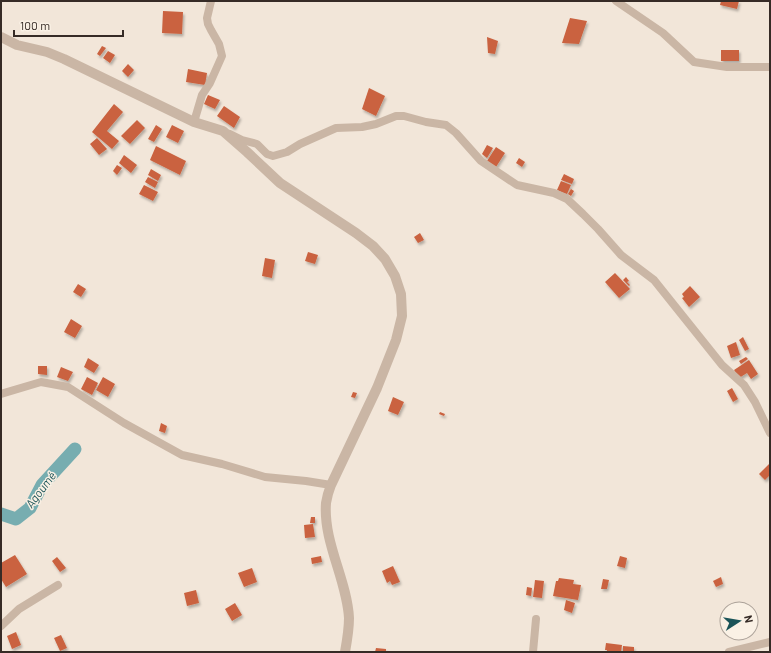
<svg xmlns="http://www.w3.org/2000/svg" width="771" height="653" viewBox="0 0 771 653" font-family="Barlow,sans-serif">
<defs>
<filter id="shadow"><feDropShadow dx="1.5" dy="2.5" stdDeviation="1" flood-color="#0004"/></filter>
</defs>
<rect width="100%" height="100%" fill="#f2e6d9"/>
<g fill="none" stroke-linecap="round" stroke-linejoin="round">
<path stroke="#77adb0" stroke-width="13" d="M1,514L16,519L30,508L42,485L75,449"/>
</g>
<path fill="#ca623f" filter="url(#shadow)" d="M721,1H739L737,9L720,5Z
M163,11L183,12L182,34L162,33Z
M570,18L587,21L579,44L562,43Z
M487,37L498,41L495,54L488,53Z
M102,46L106,48L100,56L97,54Z
M721,50H739V61H721Z
M108,51L115,55L110,63L103,58Z
M128,64L134,70L128,77L122,71Z
M188,69L207,73L205,85L186,82Z
M369,88L385,96L376,116L362,109Z
M208,95L220,100L215,109L204,104Z
M114,104L123,112L107,131L119,141L112,149L92,132Z
M224,106L240,117L234,128L217,116Z
M137,120L145,128L130,144L121,136Z
M156,125L162,129L154,142L148,139Z
M172,125L184,131L178,143L166,137Z
M97,138L107,149L99,155L90,144Z
M487,145L493,148L487,158L482,154Z
M156,146L186,161L180,175L150,160Z
M496,147L505,153L496,167L487,161Z
M124,155L137,165L131,173L119,163Z
M519,158L525,162L522,167L516,163Z
M117,165L122,168L117,175L113,171Z
M151,169L161,175L158,181L148,175Z
M564,174L574,179L572,184L561,180Z
M148,177L158,182L155,188L145,182Z
M561,181L571,185L567,194L557,190Z
M144,185L158,192L153,201L139,194Z
M571,189L574,191L571,196L568,194Z
M420,233L424,240L418,243L414,237Z
M308,252L318,255L315,264L305,261Z
M265,258L275,260L272,278L262,276Z
M615,273L630,289L619,298L605,282Z
M626,277L629,281L627,282L630,285L629,286L623,280Z
M78,284L86,289L81,297L73,292Z
M690,286L700,297L689,307L682,298L684,297L682,294Z
M71,319L82,326L75,338L64,332Z
M743,337L749,349L745,351L739,340Z
M736,342L740,355L731,358L727,346Z
M746,357L748,359L741,364L739,361Z
M88,358L99,365L94,373L84,367Z
M749,360L758,374L751,379L747,373L739,378L734,370Z
M38,366H47V375L38,374Z
M61,367L73,372L68,381L57,377Z
M87,377L98,383L92,395L81,389Z
M103,377L115,384L108,397L96,390Z
M732,388L738,399L733,402L727,391Z
M353,392L357,393L355,398L351,397Z
M393,397L404,402L398,415L388,411Z
M440,412L445,414L444,416L439,414Z
M161,423L167,426L165,433L159,431Z
M770,463V475L765,480L759,474Z
M311,517H315V523H310Z
M313,524L315,537L305,538L304,525Z
M15,555L27,574L6,587L1,579V563Z
M321,556L322,562L312,564L311,558Z
M620,556L627,558L625,568L617,566Z
M57,557L66,568L60,572L52,561Z
M393,566L400,582L392,585L390,581L387,583L382,571Z
M252,568L257,582L244,587L238,573Z
M721,577L723,584L716,587L713,581Z
M559,578L574,580L573,584L581,585L578,600L553,596L556,581H558Z
M603,579L609,580L607,589H601Z
M535,580L544,581L542,598L533,597Z
M527,587L532,588L531,596L526,595Z
M196,590L199,603L187,606L184,593Z
M566,600L575,603L572,613L564,610Z
M235,603L242,615L232,621L225,609Z
M16,632L21,645L12,649L7,636Z
M61,635L67,648L60,651L54,638Z
M606,643L622,645L621,652H607V650H605Z
M623,646L634,647V652H623Z
M376,648L386,649V652H375Z"/>
<g fill="none" stroke-linecap="round" stroke-linejoin="round">
<path stroke="#cab6a5" stroke-width="8" d="M616,1L663,33L694,62L727,67H770
M194,122L202,95L210,83L222,56L219,44L211,30L208,24L207,18L211,1
M230,134L242,140L257,144L267,154L273,156L287,152L300,144L336,128L362,127L376,124L396,116H404L426,122L446,125L456,133L481,161L517,185L554,193L567,199L583,214L598,229L621,255L654,280L722,365L744,385L755,402L770,433
M1,394L41,382L68,387L124,423L182,455L222,464L265,477L306,481L331,485
M1,626L19,609L58,585
M533,652L536,619
M729,652L770,642"/>
<path stroke="#cab6a5" stroke-width="10" d="M1,37L17,45L47,52L64,59L194,122L223,131L247,152L280,183L356,233L373,246L385,259L395,276L401,294L402,316L396,340L377,388L331,485C329,490 327,497 326,503C323,542 347,580 349,618C349,629 347,641 345,652"/>
</g>
<g text-anchor="middle" stroke-width="3" stroke-linejoin="round" paint-order="stroke">
<g font-size="12" font-style="italic" fill="#1b5458" stroke="#faf1e5">
<text transform="translate(41 490) rotate(-53)" y="4">Agoumé</text>
</g>
</g>
<rect width="771" height="653" fill="none" stroke="#362b26" stroke-width="4"/>
<g transform="translate(739 621) rotate(78)"><circle r="19" fill="#faf1e5" stroke="#aca299"/>
<path d="M0-3L7 15L0 10L-7 15Z" fill="#1b5458"/>
<text y="-6" font-size="11" font-weight="bold" text-anchor="middle" fill="#362b26">N</text>
</g>
<path d="M14 30v6h109v-6" fill="none" stroke="#362b26" stroke-width="2"/>
<text x="20" y="30" font-size="12" fill="#362b26" stroke="#faf1e5" stroke-width="3" paint-order="stroke">100 m</text>
</svg>
